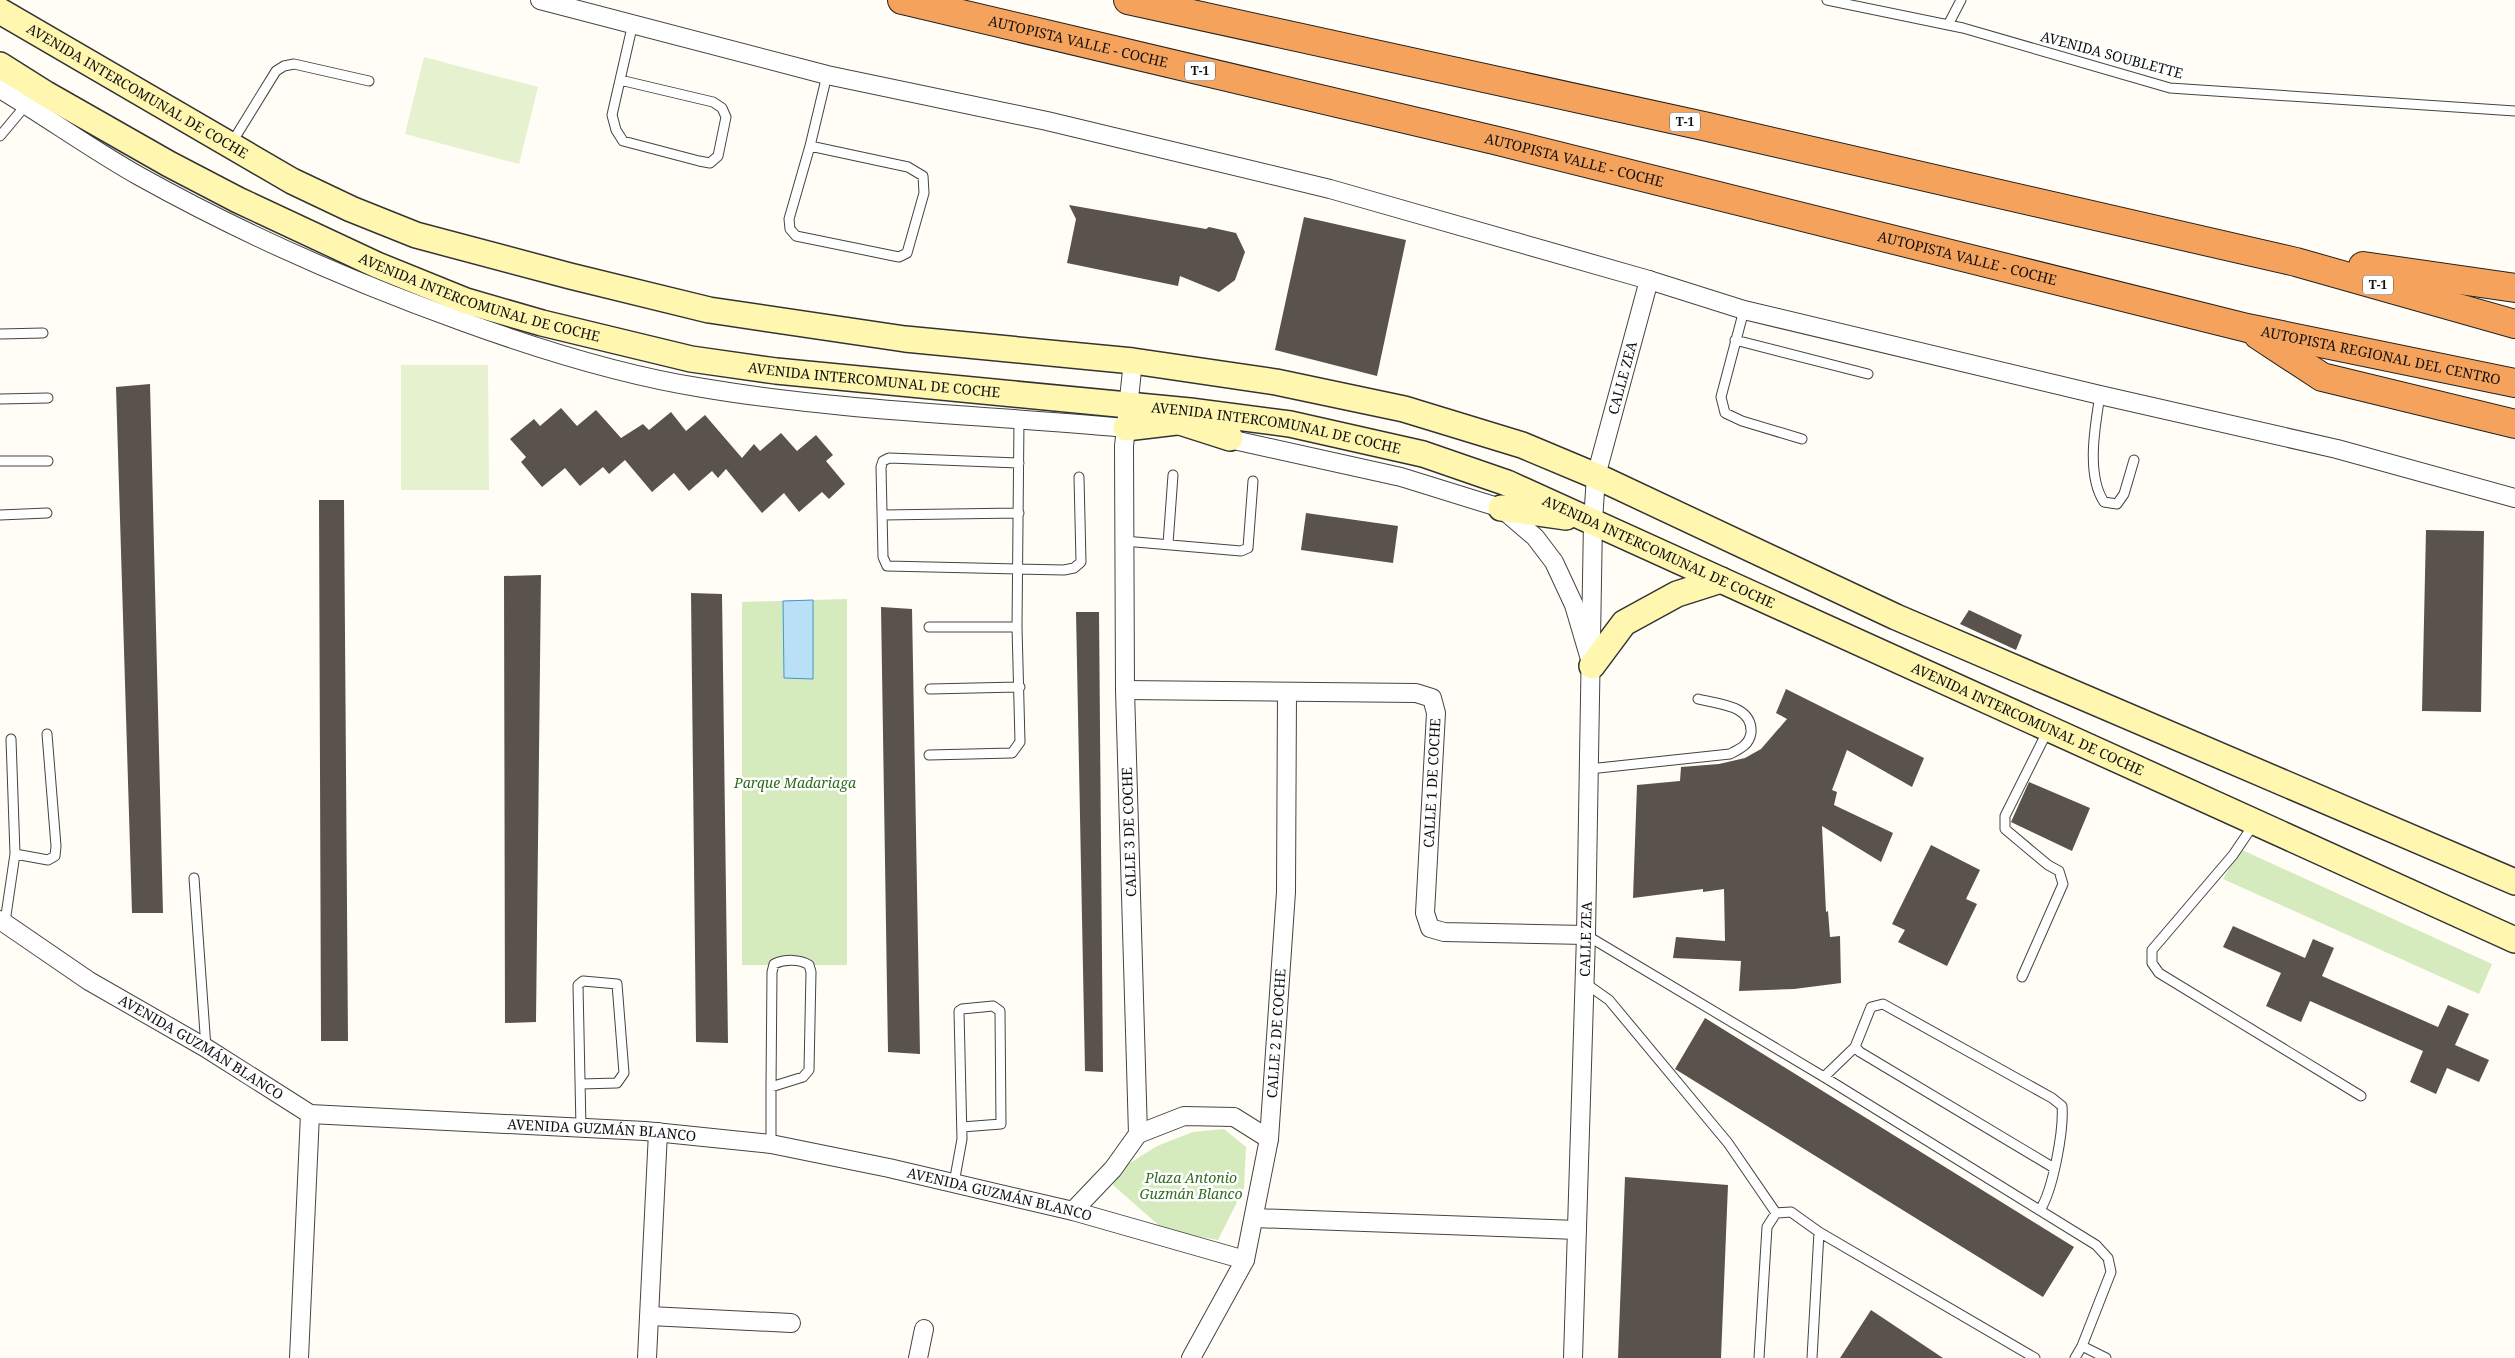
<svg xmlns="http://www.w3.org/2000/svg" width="2515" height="1358" viewBox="0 0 2515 1358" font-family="'Noto Serif',serif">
<rect width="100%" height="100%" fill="#fffdf5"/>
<path fill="#d5ebbd" d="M847,599V965H742V602Z
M2240,849L2492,964L2479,994L2223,879Z
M1224,1129L1246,1147L1244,1188L1218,1240L1164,1230L1113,1185L1119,1170L1157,1146L1193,1132Z"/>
<path fill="#e6f2cf" d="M424,57L538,87L519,164L405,134Z
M401,365H488L489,490H401Z"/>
<path fill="#b9e0f7" stroke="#3f96cf" d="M813,600V679L784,678L783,601Z"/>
<path fill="#5a524d" d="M1069,205L1206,229L1209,227L1236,233L1245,252L1235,280L1219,292L1180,276L1178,286L1067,263L1076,219Z
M1304,217L1406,240L1377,376L1275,350Z
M150,384L163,913H132L116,387Z
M561,408L577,426L596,410L621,438L643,424L649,430L671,412L686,431L705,415L742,458L754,444L760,451L781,433L797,451L816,435L833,455L826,461L845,484L829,499L822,492L799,512L784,493L762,513L726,469L718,478L712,471L689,491L674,473L652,492L625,460L609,474L603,467L580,486L565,468L542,487L521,462L526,457L510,439L534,419L540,426Z
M319,500H344L348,1041H321Z
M1306,513L1398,526L1393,563L1301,550Z
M2426,530L2484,531L2481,712L2422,711Z
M541,575L536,1022L505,1023L504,576Z
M691,593L722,594L728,1043L696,1042Z
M881,607L912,609L920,1054L888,1052Z
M1969,610L2022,635L2016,650L1960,624Z
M1076,612H1099L1103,1072L1085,1071Z
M1786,689L1924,758L1912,787L1847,750L1832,790L1837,792L1834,805L1893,833L1881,862L1822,826L1826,912L1828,911L1830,937L1840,936L1841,983L1794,989L1739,991L1741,961L1673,958L1676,937L1725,941L1724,889L1703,892V889L1633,898L1637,785L1680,781L1681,767L1719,764L1745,758L1761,749L1787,719L1776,713Z
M2029,782L2090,808L2072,851L2011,822Z
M1931,845L1980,870L1966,899L1977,904L1947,966L1898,942L1905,930L1892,924Z
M2233,926L2305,958L2313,939L2334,948L2322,976L2438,1027L2448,1005L2469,1014L2455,1045L2489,1060L2479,1082L2447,1068L2436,1094L2410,1082L2423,1051L2310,1001L2301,1022L2266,1006L2281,973L2223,947Z
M1705,1018L2074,1247L2043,1297L1675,1069Z
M1625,1177L1728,1185L1721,1358H1618Z
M1871,1310L1943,1358H1840Z"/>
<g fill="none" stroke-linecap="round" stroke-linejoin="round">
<g stroke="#444" stroke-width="11">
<path id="lane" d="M1827,0L1963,28L2170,88L2515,111
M1948,25L1961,0
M620,80L713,102L722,108L726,117L718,156L710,163L699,161L623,141L616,130L612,115L633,23
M0,136L26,105
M231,144L276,71L284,66L294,64L369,81
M810,146L908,167L923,176L924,193L907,253L899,257L889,255L796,236L790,229L789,219L810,146L827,75
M1744,310L1721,397L1725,413L1742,421L1802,439
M0,334L43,333
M1735,340L1868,374
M2100,395C2095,426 2086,475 2104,502L2117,504L2124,494L2134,460
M0,399L48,398
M0,461H48
M1019,463L889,458L883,461L881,467L883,557L887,566L1064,570L1074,568L1081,562L1079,477
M0,515L47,513
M883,515L1019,513
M1124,541L1241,551L1248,548L1253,481
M1168,544L1173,475
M929,627H1017
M930,689L1020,687
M929,755L1012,753L1020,742L1017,627L1019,419
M1589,769L1730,754C1740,749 1749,745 1751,733C1753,705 1718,704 1698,699
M2254,824L2233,855L2152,950V963L2159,973L2361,1096
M15,854L48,860L55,856L56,846L47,734
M194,878L206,1048
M5,922L15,854L11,739
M1586,935L1824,1077L2096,1245L2108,1258L2111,1272L2082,1346
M2022,977L2063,884L2059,871L2048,865L2005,829V816L2048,730
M1585,983L1609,1000L1728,1143L1776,1213L1791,1212L1819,1232L2035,1358
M1824,1077L1855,1047
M581,1084L617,1083L624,1073L617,984L583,981L578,985L581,1128
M771,1087L803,1077L809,1070L811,972L809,965C800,959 785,959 774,964L772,972L771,1087V1144
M954,1183L962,1139L959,1011L962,1009L993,1006L1000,1011L1001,1124L962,1127
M2040,1210C2053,1190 2064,1130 2062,1106L2052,1098L1883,1004L1871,1007L1855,1047L1860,1052L2054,1168
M1759,1358L1767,1227L1776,1213
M1812,1358L1819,1232
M2075,1358L2082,1346L2106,1358"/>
</g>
<g stroke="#444" stroke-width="20">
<g id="street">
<path d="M540,0L827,75L1047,121L1330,189L1649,280L1744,310L2100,395L2337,449L2515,498"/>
<path d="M0,89C47,117 91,149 139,176C243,234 352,282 464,322C541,350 621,375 703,388C846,412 993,415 1137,429"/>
<path d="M1220,437L1401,477L1501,508L1535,537L1554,562L1574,605L1592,666"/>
<path d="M1125,690L1416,693L1432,698L1436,713L1425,913L1430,928L1444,932L1586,935"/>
<path id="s1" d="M0,920L89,981L206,1048L310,1114L645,1131L771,1144L889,1168L1073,1211L1245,1260"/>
<path d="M1138,1134L1184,1116L1234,1117L1269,1139"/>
<path d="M1073,1211L1113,1169L1138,1134L1125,690L1124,446L1133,361"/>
<path d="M1255,1218L1577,1230"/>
<path d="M650,1316L791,1323"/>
<path d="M299,1358L310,1114"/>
<path d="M647,1358L658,1132"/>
<path d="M918,1358L924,1329"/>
<path id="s2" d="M1191,1358L1245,1260L1269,1139L1286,892L1287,692"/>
<path id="s3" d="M1573,1358L1586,935L1593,521L1596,476L1649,280"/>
</g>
</g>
<g stroke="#333" stroke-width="28">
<g id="secondary">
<path id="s4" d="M0,11L292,181L351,209L416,235L570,276L709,310L905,339L1133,361L1276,382L1404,409L1522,445L1596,476L1896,617L2515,882"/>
<path id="s5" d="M0,65L46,94L169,164L238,200L377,265L466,301L542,323L691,359L776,371L1190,411L1290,424L1423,454L1507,483L2515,940"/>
<path d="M1180,422L1230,438"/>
<path d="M1126,428L1185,421"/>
<path d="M1501,508L1566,517"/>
<path d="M1592,666L1624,623L1677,594L1721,580"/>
</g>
</g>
<g stroke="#222" stroke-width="30">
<g id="highway">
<path id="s6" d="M902,0L1498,141L2247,328L2515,383"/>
<path d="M1128,0L1708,127L2296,262L2515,324"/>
<path d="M2363,266L2515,288"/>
<path d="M2258,335L2322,377L2515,424"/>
</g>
</g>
<use href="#lane" stroke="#fff" stroke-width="9"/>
<use href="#street" stroke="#fff" stroke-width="18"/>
<use href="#secondary" stroke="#fff6b0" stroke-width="25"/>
<use href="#highway" stroke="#f5a25d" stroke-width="28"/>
</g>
<g text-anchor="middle" stroke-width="5" stroke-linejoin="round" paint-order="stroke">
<g fill="#fff" stroke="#585858" stroke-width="1">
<rect x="1185" y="61.5" width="30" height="19" rx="4"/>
<rect x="1670" y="112.5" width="30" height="19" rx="4"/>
<rect x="2363" y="275.5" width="30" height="19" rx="4"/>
</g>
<g font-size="12" font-weight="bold" fill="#111">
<text x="1200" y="75">T-1</text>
<text x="1685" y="126">T-1</text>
<text x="2378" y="289">T-1</text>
</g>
<g font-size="14" fill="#111" stroke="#fff">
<text dy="5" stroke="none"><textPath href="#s6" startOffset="181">AUTOPISTA VALLE - COCHE</textPath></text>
<text transform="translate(2112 55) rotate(15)" y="5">AVENIDA SOUBLETTE</text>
<text dy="5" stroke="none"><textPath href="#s4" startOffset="159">AVENIDA INTERCOMUNAL DE COCHE</textPath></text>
<text dy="5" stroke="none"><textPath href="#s6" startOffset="691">AUTOPISTA VALLE - COCHE</textPath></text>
<text dy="5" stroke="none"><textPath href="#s6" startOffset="1096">AUTOPISTA VALLE - COCHE</textPath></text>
<text dy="5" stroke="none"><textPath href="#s5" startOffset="535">AVENIDA INTERCOMUNAL DE COCHE</textPath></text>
<text dy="5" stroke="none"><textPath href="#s6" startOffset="1521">AUTOPISTA REGIONAL DEL CENTRO</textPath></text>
<text dy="5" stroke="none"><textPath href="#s3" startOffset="984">CALLE ZEA</textPath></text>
<text dy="5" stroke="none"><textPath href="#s5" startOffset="940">AVENIDA INTERCOMUNAL DE COCHE</textPath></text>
<text dy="5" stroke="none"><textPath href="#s5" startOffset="1345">AVENIDA INTERCOMUNAL DE COCHE</textPath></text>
<text dy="5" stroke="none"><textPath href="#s5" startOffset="1750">AVENIDA INTERCOMUNAL DE COCHE</textPath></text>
<text dy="5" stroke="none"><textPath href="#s5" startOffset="2155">AVENIDA INTERCOMUNAL DE COCHE</textPath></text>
<text transform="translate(1432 783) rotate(-87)" y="5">CALLE 1 DE COCHE</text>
<text transform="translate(1129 832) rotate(-92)" y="5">CALLE 3 DE COCHE</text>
<text dy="5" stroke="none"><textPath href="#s3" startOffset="419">CALLE ZEA</textPath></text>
<text dy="5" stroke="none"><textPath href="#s2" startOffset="341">CALLE 2 DE COCHE</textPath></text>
<text dy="5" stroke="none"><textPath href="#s1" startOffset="238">AVENIDA GUZMÁN BLANCO</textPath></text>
<text dy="5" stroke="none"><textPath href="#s1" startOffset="658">AVENIDA GUZMÁN BLANCO</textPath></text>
<text dy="5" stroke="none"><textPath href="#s1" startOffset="1062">AVENIDA GUZMÁN BLANCO</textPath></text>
</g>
<g font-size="14" font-style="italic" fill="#2f6b1f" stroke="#fff">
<text x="795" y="788">Parque Madariaga</text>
<text x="1191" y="1183">Plaza Antonio<tspan x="1191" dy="16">Guzmán Blanco</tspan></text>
</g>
</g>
</svg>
